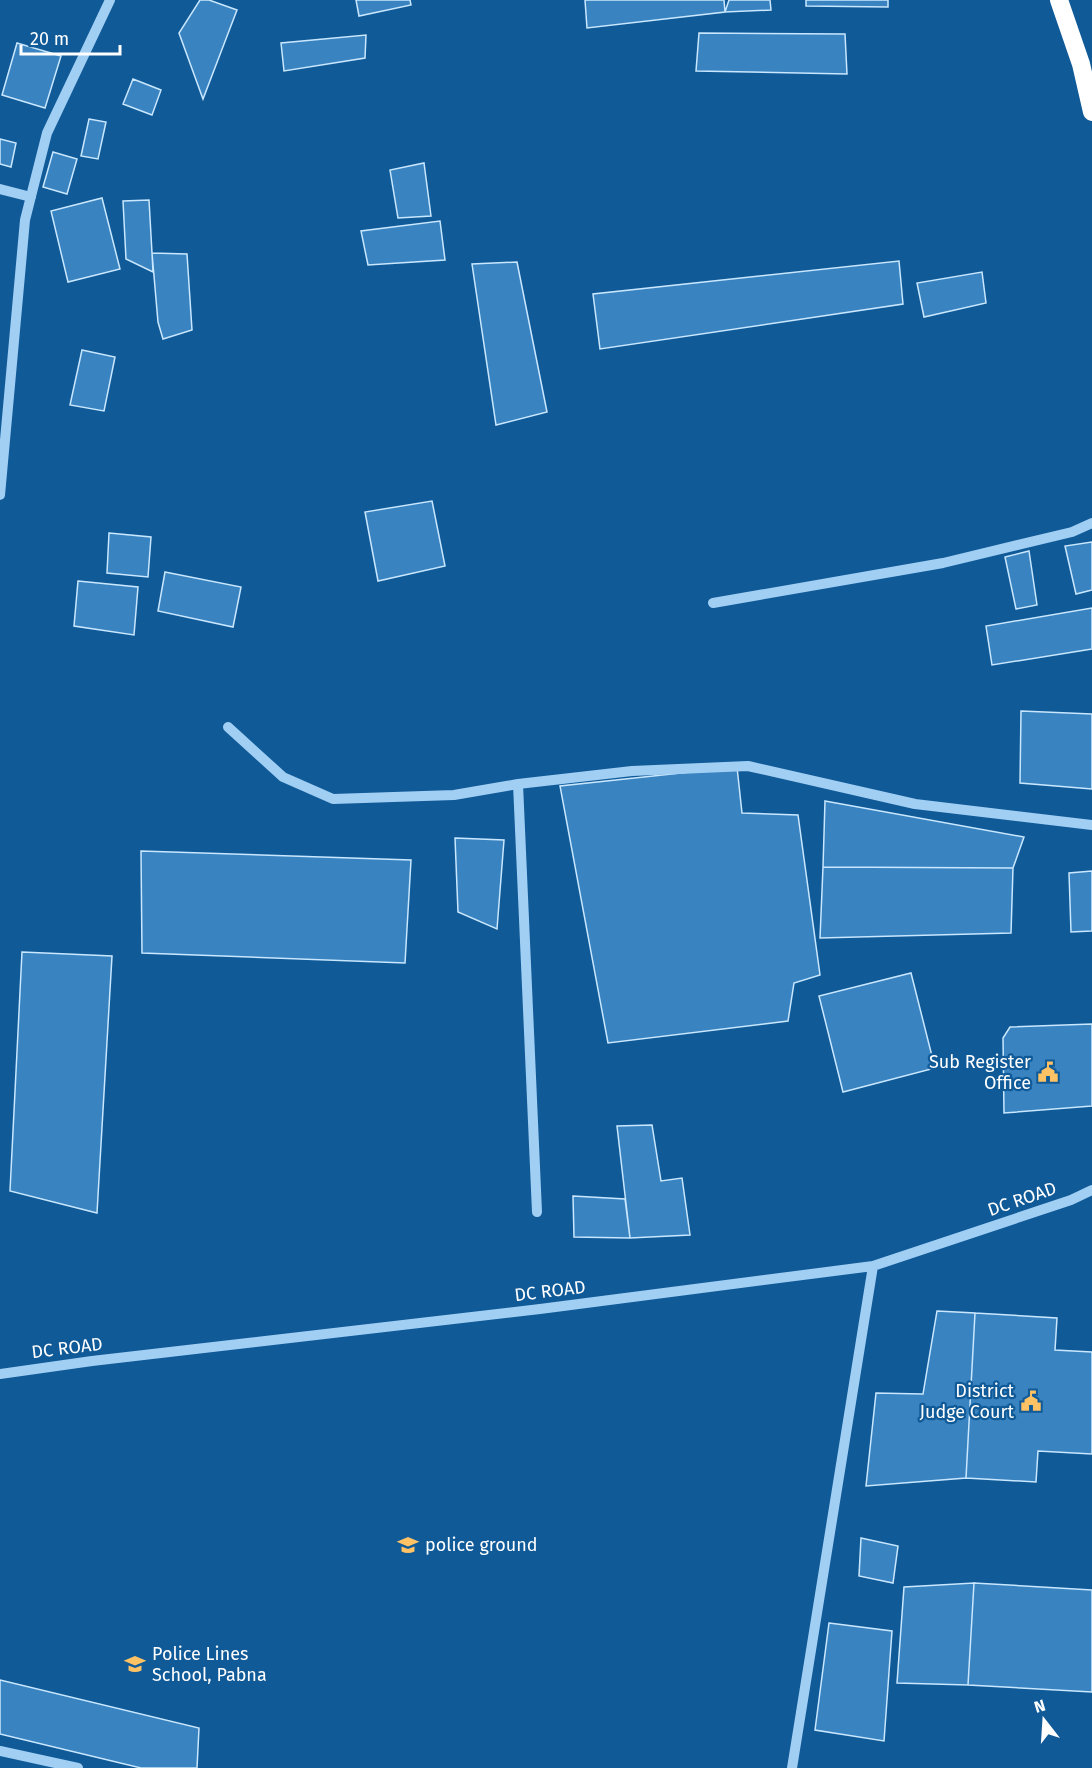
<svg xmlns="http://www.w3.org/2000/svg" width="1092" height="1768" viewBox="0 0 1092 1768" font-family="'Fira Sans',sans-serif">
<rect width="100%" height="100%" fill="#105a98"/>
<path fill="#3983c0" stroke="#c9e7fe" stroke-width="1.5" d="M200,0H209L237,10L203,99L179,33Z
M356,0H410L411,5L359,16Z
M585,0H724L725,12L587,28Z
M729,0H770L771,10L725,12Z
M806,0H888V7L806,6Z
M699,33L845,34L847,74L696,71Z
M366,35L365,58L284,71L281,43Z
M17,43L61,56L45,108L2,95Z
M133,79L161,90L152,115L123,104Z
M89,119L106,122L98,159L81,156Z
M0,139L16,143L11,167L0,164Z
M53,152L77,159L67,194L43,187Z
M424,163L431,216L398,218L390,170Z
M102,198L120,269L68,282L51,211Z
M149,200L152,253L153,272L126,259L123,201Z
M440,221L445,260L368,265L361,231Z
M152,253L187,254L192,330L163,339L158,322Z
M899,261L903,304L600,349L593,294Z
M517,262L547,412L496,425L472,264Z
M982,272L986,303L924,317L917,283Z
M82,350L115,357L104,411L70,405Z
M432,501L445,566L378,581L365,512Z
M109,533L151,537L148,577L107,573Z
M1092,542V590L1076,594L1065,546Z
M1029,551L1037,605L1016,609L1005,557Z
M165,572L241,587L233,627L158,611Z
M78,581L138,587L134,635L74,626Z
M1092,608V649L992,665L986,626Z
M1021,711L1092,714V789L1020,783Z
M737,767L742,813L798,815L820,975L794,983L788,1021L608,1043L560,786Z
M825,801L1024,837L1013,868L823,867Z
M455,838L504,840L497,929L458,912Z
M141,851L411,860L405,963L142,953Z
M823,867L1013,868L1011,933L820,938Z
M1092,871V931L1071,932L1069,873Z
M22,952L112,956L97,1213L10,1191Z
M911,973L935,1068L843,1092L819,996Z
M1092,1024V1106L1004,1113L1003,1038L1010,1027Z
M652,1125L661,1181L682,1178L690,1235L630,1238L617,1126Z
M573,1196L625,1199L630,1238L574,1237Z
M937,1311L975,1313L966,1478L866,1486L876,1393L923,1394Z
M975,1313L1057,1318L1055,1350L1092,1352V1454L1038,1451L1036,1482L966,1478Z
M861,1538L898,1546L893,1583L859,1576Z
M974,1583L1092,1590V1692L968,1685Z
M974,1583L968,1685L897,1683L904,1587Z
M829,1623L892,1631L884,1741L815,1730Z
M0,1680L199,1728L197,1768H141L0,1734Z"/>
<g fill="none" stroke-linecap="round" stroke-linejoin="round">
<path stroke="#a1cff4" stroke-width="10" d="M0,189L31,197
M0,495L25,220L47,133L110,0
M713,603L943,563L1072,532L1092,523
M228,727L283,777L333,799L454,795L518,784L632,771L748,766L915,804L1092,825
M518,784L537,1212
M0,1374L92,1361L540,1309L873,1266L1071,1200L1092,1190
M0,1751L78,1768
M792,1768L873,1266"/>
<path stroke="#fff" stroke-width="18" d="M1059,0L1081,64L1092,112"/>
</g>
<defs>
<g id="civic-bare" transform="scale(1.62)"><path d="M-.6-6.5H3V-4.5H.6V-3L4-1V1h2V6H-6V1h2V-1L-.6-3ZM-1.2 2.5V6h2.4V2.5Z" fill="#ffc264" stroke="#105a98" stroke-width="2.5" paint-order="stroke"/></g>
<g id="university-bare" transform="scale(1.62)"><path d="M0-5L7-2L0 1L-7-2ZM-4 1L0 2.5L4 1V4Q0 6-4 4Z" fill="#ffc264" stroke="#105a98" stroke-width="2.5" paint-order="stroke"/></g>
<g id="school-bare" transform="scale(1.62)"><path d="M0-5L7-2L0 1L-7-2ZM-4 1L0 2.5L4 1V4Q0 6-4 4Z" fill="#ffc264" stroke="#105a98" stroke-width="2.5" paint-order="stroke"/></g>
</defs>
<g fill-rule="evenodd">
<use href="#civic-bare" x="1048" y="1072"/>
<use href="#civic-bare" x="1031" y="1401"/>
<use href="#university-bare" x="408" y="1545"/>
<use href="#school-bare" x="135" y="1664"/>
</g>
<g text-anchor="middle" stroke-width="4.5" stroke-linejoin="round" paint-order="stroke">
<g font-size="18" fill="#fff" stroke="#105a98" text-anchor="end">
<text x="1031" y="1068">Sub Register<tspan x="1031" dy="21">Office</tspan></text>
<text x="1014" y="1397">District<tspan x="1014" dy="21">Judge Court</tspan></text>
<text x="425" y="1551" text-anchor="start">police ground</text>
<text x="152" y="1660" text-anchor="start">Police Lines<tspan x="152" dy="21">School, Pabna</tspan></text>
</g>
<g font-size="18" fill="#fff" stroke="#105a98">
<text transform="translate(1022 1199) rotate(-19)" y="6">DC ROAD</text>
<text transform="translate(550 1291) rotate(-7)" y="6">DC ROAD</text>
<text transform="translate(67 1348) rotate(-7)" y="6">DC ROAD</text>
</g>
</g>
<g transform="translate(1044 1720) rotate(343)" stroke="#105a98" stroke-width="4.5" paint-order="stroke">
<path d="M0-4.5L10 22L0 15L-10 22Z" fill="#ffffff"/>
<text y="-9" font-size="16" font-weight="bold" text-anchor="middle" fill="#ffffff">N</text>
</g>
<path d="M21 45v9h99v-9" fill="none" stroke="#ffffff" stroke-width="3"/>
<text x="30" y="45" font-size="18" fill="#ffffff" stroke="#105a98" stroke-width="4.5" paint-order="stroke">20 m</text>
</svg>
